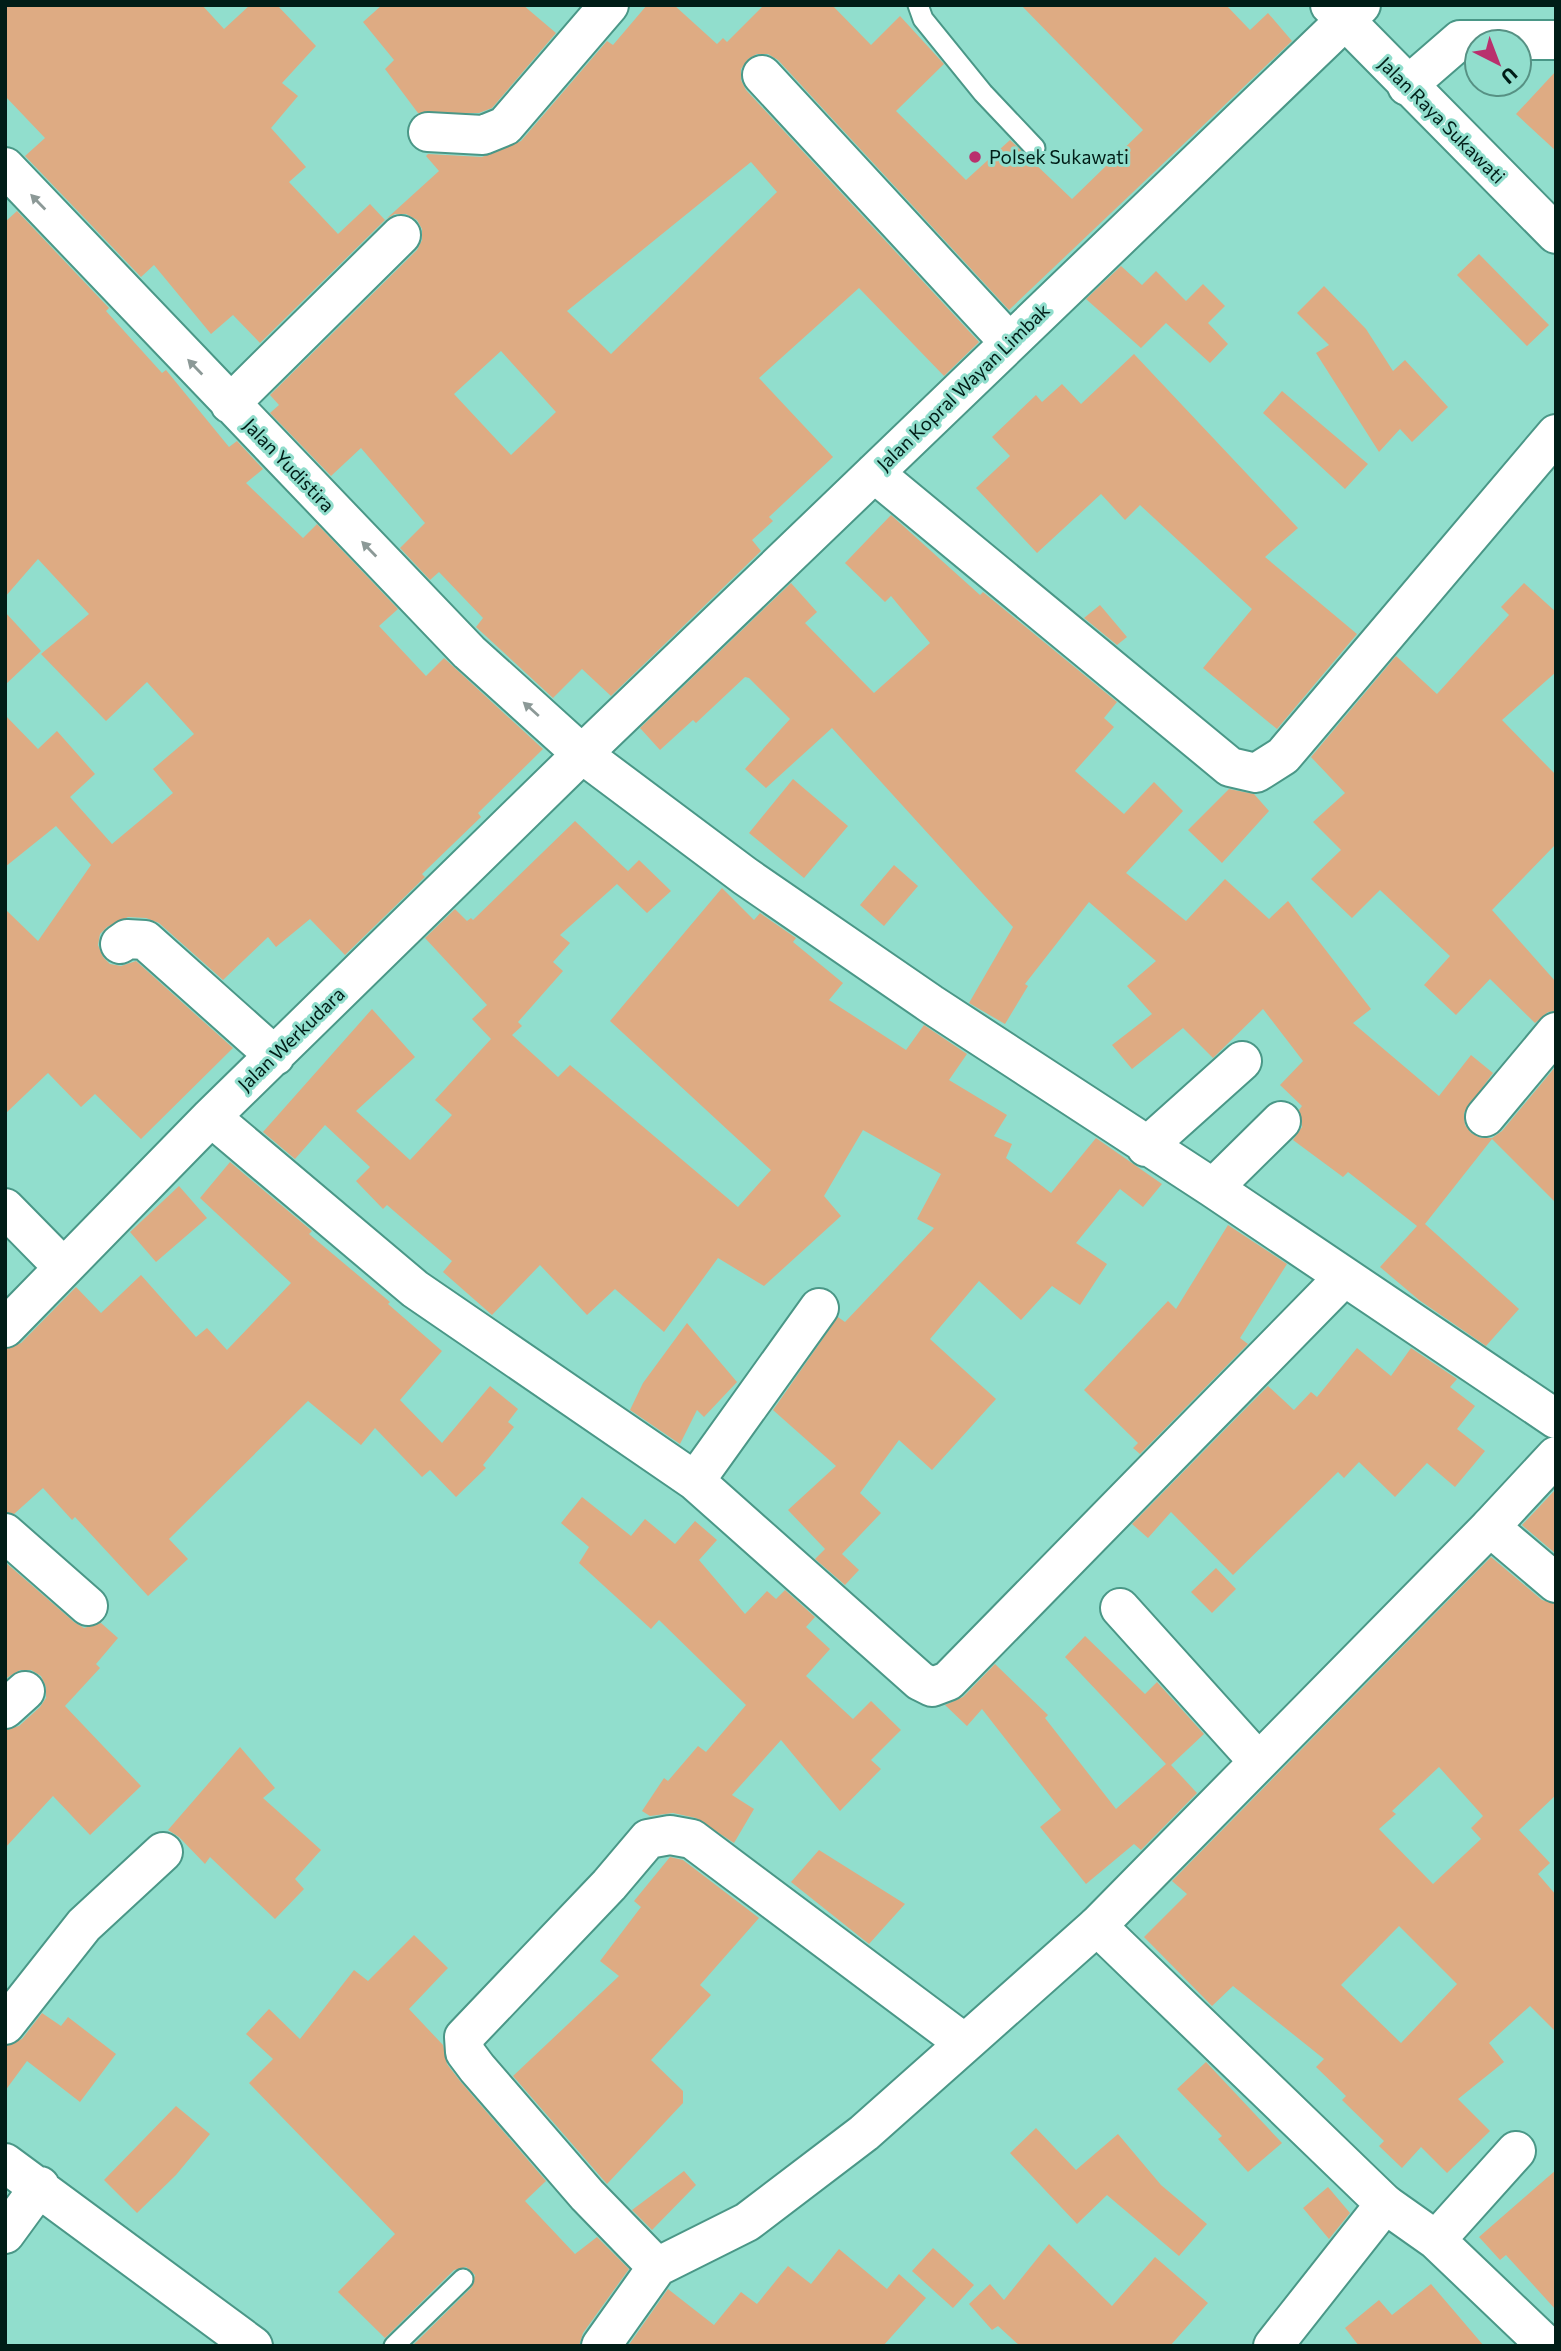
<svg xmlns="http://www.w3.org/2000/svg" width="1561" height="2351" viewBox="0 0 1561 2351" font-family="Commissioner,sans-serif">
<rect width="100%" height="100%" fill="#91decd"/>
<path fill="#deab83" fill-rule="evenodd" d="M5,5H202L224,29L250,5H277L316,46L282,83L298,96L271,128L306,167L289,182L338,234L370,204L385,220L439,171L426,156L428,154L482,157L521,141L607,41L613,45L647,5H674L717,44L723,38L727,42L764,5H832L871,45L900,16L944,64L896,111L966,180L1010,140L1072,199L1143,130L1021,5H1226L1250,30L1268,13L1292,41L1009,310L778,60L768,54H757L748,59L741,69V80L746,90L979,342L944,376L859,288L759,378L833,457L769,517L773,521L752,540L761,551L611,696L582,669L553,698L476,627L483,618L439,572L430,580L400,548L425,523L361,448L331,476L270,413L279,405L270,395L417,250L422,240V229L417,220L406,214H395L386,219L260,343L233,315L211,334L154,265L141,277L25,156L45,138L5,96ZM751,162L777,192L611,354L567,311ZM501,351L556,412L511,455L454,394Z
M382,5H523L556,33L492,108L479,113H418L385,69L394,60L363,22Z
M1556,71V151L1516,114Z
M17,211L109,308L106,311L162,373L166,370L229,447L237,441L263,469L246,483L303,538L317,524L398,609L379,626L426,676L444,658L543,749L478,813L481,817L422,874L425,877L345,955L310,919L276,947L268,937L223,980L159,923L146,918L128,917L107,927L100,934L98,945L103,957L110,964L121,966L136,961L233,1048L141,1139L95,1094L81,1107L48,1073L5,1114V909L38,941L91,865L56,826L5,867V715L38,749L57,731L95,774L70,797L112,844L173,793L153,769L194,734L147,682L106,721L41,654L89,614L38,559L5,597V222Z
M1479,254L1549,325L1527,346L1457,275Z
M1121,266L1142,285L1156,271L1186,301L1203,284L1225,306L1208,323L1228,344L1210,363L1166,323L1141,348L1086,299Z
M1324,286L1366,329L1393,371L1405,360L1448,407L1412,442L1400,429L1379,452L1316,353L1329,345L1297,313Z
M1134,354L1298,528L1265,557L1357,634L1277,729L1203,668L1252,609L1140,505L1125,520L1101,494L1037,553L976,488L1010,456L992,437L1036,395L1042,402L1062,384L1081,404Z
M1282,391L1368,464L1345,489L1263,413Z
M891,515L980,595L983,592L1117,702L1104,718L1114,727L1075,771L1124,814L1154,782L1183,811L1126,873L1186,921L1225,879L1269,919L1288,901L1371,1009L1353,1023L1439,1096L1471,1055L1493,1073L1464,1113L1465,1125L1471,1133L1481,1138H1492L1502,1131L1556,1066V1203L1492,1139L1425,1224L1519,1309L1486,1346L1419,1300L1380,1267L1417,1226L1348,1172L1343,1177L1293,1140L1302,1127L1299,1110L1302,1106L1280,1085L1303,1061L1263,1009L1213,1058L1183,1028L1132,1069L1112,1045L1152,1014L1127,986L1156,961L1089,902L1025,984L1028,986L1005,1024L969,1003L1013,927L832,728L766,788L745,769L790,719L749,678L745,677L696,723L693,720L660,750L640,728L791,583L817,612L805,623L874,693L930,643L891,596L885,602L845,563Z
M1524,583L1556,612V672L1502,720L1556,775V844L1492,910L1556,982V1011L1548,1012L1535,1023L1490,979L1456,1015L1424,985L1450,956L1380,890L1352,918L1311,879L1341,850L1313,822L1345,793L1311,757L1396,656L1437,694L1509,615L1501,607Z
M1100,605L1127,637L1117,645L1084,618Z
M5,612L41,651L5,685Z
M793,779L848,826L804,878L749,833Z
M1229,789L1254,794L1269,811L1222,863L1188,830Z
M575,821L628,871L639,860L671,891L647,913L617,884L560,935L570,943L553,962L563,971L518,1022L522,1026L512,1035L558,1077L570,1065L738,1207L771,1170L610,1021L722,888L754,920L760,913L796,938L793,942L843,983L829,1000L906,1050L924,1025L967,1054L949,1080L1007,1115L994,1136L1012,1144L1006,1158L1051,1193L1096,1138L1162,1184L1143,1207L1120,1189L1076,1243L1107,1264L1080,1305L1052,1286L1021,1320L979,1281L930,1339L996,1399L932,1470L899,1440L860,1493L881,1513L842,1554L859,1570L845,1585L815,1559L825,1549L788,1510L836,1466L773,1410L838,1317L845,1322L934,1228L917,1219L941,1174L863,1130L824,1196L841,1216L764,1286L718,1258L664,1332L615,1289L587,1315L540,1265L492,1315L443,1272L452,1261L387,1205L383,1209L356,1181L370,1167L325,1125L295,1159L263,1132L372,1009L415,1057L356,1111L410,1160L452,1115L435,1100L491,1039L472,1019L487,1005L425,938L455,909L467,921L471,918L473,920Z
M894,865L918,886L884,926L860,905Z
M230,1162L312,1231L309,1234L390,1302L388,1304L442,1351L400,1400L442,1443L490,1386L518,1409L508,1422L514,1427L483,1465L486,1468L456,1497L430,1470L422,1477L375,1428L361,1445L308,1401L169,1539L188,1559L148,1596L75,1517L72,1520L43,1488L14,1514L5,1512V1349L21,1343L76,1287L101,1313L141,1275L196,1337L207,1328L227,1350L291,1283L200,1198Z
M179,1186L207,1218L156,1262L130,1232Z
M1228,1225L1287,1264L1240,1338L1248,1344L1140,1454L1133,1448L1138,1443L1084,1390L1168,1301L1176,1309Z
M687,1323L737,1382L704,1417L697,1410L680,1444L630,1410L643,1383Z
M1357,1348L1391,1376L1411,1348L1457,1379L1450,1387L1475,1406L1457,1429L1485,1451L1455,1487L1427,1463L1395,1497L1359,1462L1344,1478L1338,1472L1233,1575L1171,1512L1148,1538L1132,1524L1268,1386L1294,1410L1311,1392L1317,1397Z
M1556,1489V1554L1522,1525Z
M582,1497L631,1536L645,1519L675,1544L695,1521L717,1540L699,1560L745,1614L767,1591L776,1599L785,1590L815,1617L806,1627L830,1649L806,1676L853,1719L871,1701L901,1730L871,1760L881,1769L840,1811L781,1740L732,1795L754,1809L734,1843L696,1818L673,1813L650,1816L642,1811L664,1778L668,1781L698,1746L706,1752L746,1705L659,1620L651,1629L579,1563L589,1547L561,1523Z
M1491,1557L1542,1600L1556,1604V1795L1519,1830L1550,1863L1538,1874L1556,1895V2032L1530,2006L1489,2043L1504,2062L1458,2099L1490,2131L1447,2173L1421,2147L1402,2168L1379,2146L1384,2141L1342,2100L1346,2096L1316,2067L1324,2059L1233,1986L1212,2006L1144,1937L1187,1894L1172,1881ZM1439,1767L1483,1816L1471,1828L1481,1839L1433,1884L1379,1829L1396,1814L1392,1811ZM1399,1926L1457,1984L1401,2043L1341,1985Z
M5,1562L74,1622L84,1628L101,1623L118,1638L96,1664L100,1668L65,1706L141,1786L90,1835L53,1796L5,1848V1730L19,1726L40,1707L46,1698V1687L41,1676L31,1670H20L5,1679Z
M1216,1568L1236,1589L1212,1613L1191,1592Z
M1085,1636L1145,1694L1157,1682L1204,1734L1171,1765L1197,1793L1141,1850L1134,1844L1086,1884L1040,1827L1061,1810L982,1709L967,1726L945,1705L963,1697L995,1664L1048,1715L1045,1718L1116,1809L1166,1764L1065,1657Z
M240,1747L275,1788L263,1798L321,1850L295,1879L304,1889L275,1919L210,1857L205,1864L179,1837L168,1830Z
M819,1850L905,1904L869,1944L791,1882Z
M670,1857L683,1860L759,1918L700,1985L711,1995L651,2060L683,2091V2103L607,2184L513,2076L619,1976L600,1961L641,1907L634,1901Z
M414,1935L448,1968L409,2009L443,2045L447,2064L460,2081L546,2181L525,2201L575,2254L597,2237L629,2269L583,2333L579,2346H412L472,2287L475,2275L466,2267L454,2270L385,2338L338,2292L395,2234L249,2083L273,2059L246,2034L269,2009L300,2039L354,1970L368,1981Z
M42,2013L61,2026L68,2017L116,2054L80,2102L27,2061L5,2091V2046L22,2039Z
M1206,2062L1282,2143L1248,2172L1218,2139L1222,2136L1177,2089Z
M176,2106L210,2134L176,2175L137,2213L104,2180Z
M1036,2128L1076,2170L1118,2134L1161,2185L1207,2224L1179,2256L1107,2195L1077,2224L1010,2153Z
M1556,2170V2310L1506,2255L1500,2260L1479,2237Z
M684,2171L696,2185L652,2230L632,2210Z
M1328,2187L1350,2213L1329,2239L1303,2208Z
M1049,2244L1112,2306L1155,2257L1208,2303L1170,2346H1020L998,2326L992,2330L969,2304L990,2284L1004,2300Z
M933,2248L974,2285L953,2308L912,2271Z
M839,2249L887,2289L899,2274L926,2298L883,2346H628L668,2289L714,2325L741,2292L757,2304L788,2266L811,2284Z
M1431,2284L1484,2346H1359L1345,2328L1379,2300L1392,2315Z"/>
<g fill="none" stroke-linecap="round" stroke-linejoin="round">
<g stroke="#4a9787" stroke-width="23">
<path id="lane" d="M918,5L923,19L983,93L1035,148
M394,2346L463,2279"/>
</g>
<g stroke="#4a9787" stroke-width="42">
<path id="street" d="M762,75L1009,342
M1407,86L1460,40H1556
M428,132L483,135L505,126L609,5
M5,167L469,652L582,754L745,876L931,1004L1213,1188L1556,1419
M230,404L401,235
M874,473L1230,767L1256,773L1283,756L1556,434
M120,944L127,939L145,940L275,1056
M211,1117L415,1289L695,1481L920,1681L932,1687L948,1681L1344,1277
M1485,1117L1556,1032
M1146,1147L1242,1061
M1213,1188L1281,1121
M5,1208L63,1267
M5,1328L211,1117L582,754L1361,5
M695,1481L819,1308
M1490,1527L1556,1583
M5,1533L88,1606
M1120,1608L1257,1760
M5,1709L25,1691
M5,2025L84,1925L163,1852
M5,2163L253,2346
M1385,2204L1436,2240L1547,2346
M5,2234L40,2186
M1436,2240L1516,2151
M657,2267L587,2195L477,2068L465,2052L464,2037L609,1885L648,1839L670,1835L692,1839L963,2042
M601,2346L657,2267L747,2222L864,2133L1097,1926"/>
</g>
<g stroke="#4a9787" stroke-width="42">
<path id="secondary" d="M1273,2346L1385,2204L1097,1926L1490,1527L1556,1456"/>
</g>
<g stroke="#4a9787" stroke-width="42">
<path id="highway" d="M1330,5L1556,234"/>
</g>
<use href="#lane" stroke="#fff" stroke-width="19"/>
<use href="#street" stroke="#fff" stroke-width="38"/>
<use href="#secondary" stroke="#fff" stroke-width="38"/>
<use href="#highway" stroke="#fff" stroke-width="38"/>
</g>
<defs><path id="oneway-solid" d="M-6-.8H1V-3.2L6.5 0L1 3.2V.8H-6Z" transform="scale(1.75)"/></defs>
<g fill="#8c9997">
<use href="#oneway-solid" transform="translate(38 202) rotate(-134)"/>
<use href="#oneway-solid" transform="translate(195 367) rotate(-134)"/>
<use href="#oneway-solid" transform="translate(369 549) rotate(-134)"/>
<use href="#oneway-solid" transform="translate(531 709) rotate(-138)"/>
</g>
<circle fill="#b9306d" stroke="#91decd" stroke-width="2.5" cx="975" cy="157" r="7"/>
<g text-anchor="middle" stroke-width="6" stroke-linejoin="round" paint-order="stroke">
<g font-size="19" fill="#001d17" stroke="#91decd">
<text transform="translate(1442 120) rotate(45)" y="7">Jalan Raya Sukawati</text>
<text transform="translate(963 387) rotate(-44)" y="7">Jalan Kopral Wayan Limbak</text>
<text transform="translate(289 465) rotate(46)" y="7">Jalan Yudistira</text>
<text transform="translate(291 1039) rotate(-44)" y="7">Jalan Werkudara</text>
</g>
<g font-size="19" fill="#001d17" stroke="#91decd" text-anchor="start">
<text x="989" y="164">Polsek Sukawati</text>
</g>
</g>
<rect width="1561" height="2351" fill="none" stroke="#001d17" stroke-width="14"/>
<g transform="translate(1498 63) rotate(138)"><circle r="33" fill="#91decd" stroke="#579184" stroke-width="2"/>
<path d="M0-5L12 26L0 18L-12 26Z" fill="#b9306d"/>
<text y="-10" font-size="19" font-weight="bold" text-anchor="middle" fill="#001d17">U</text>
</g>
</svg>
